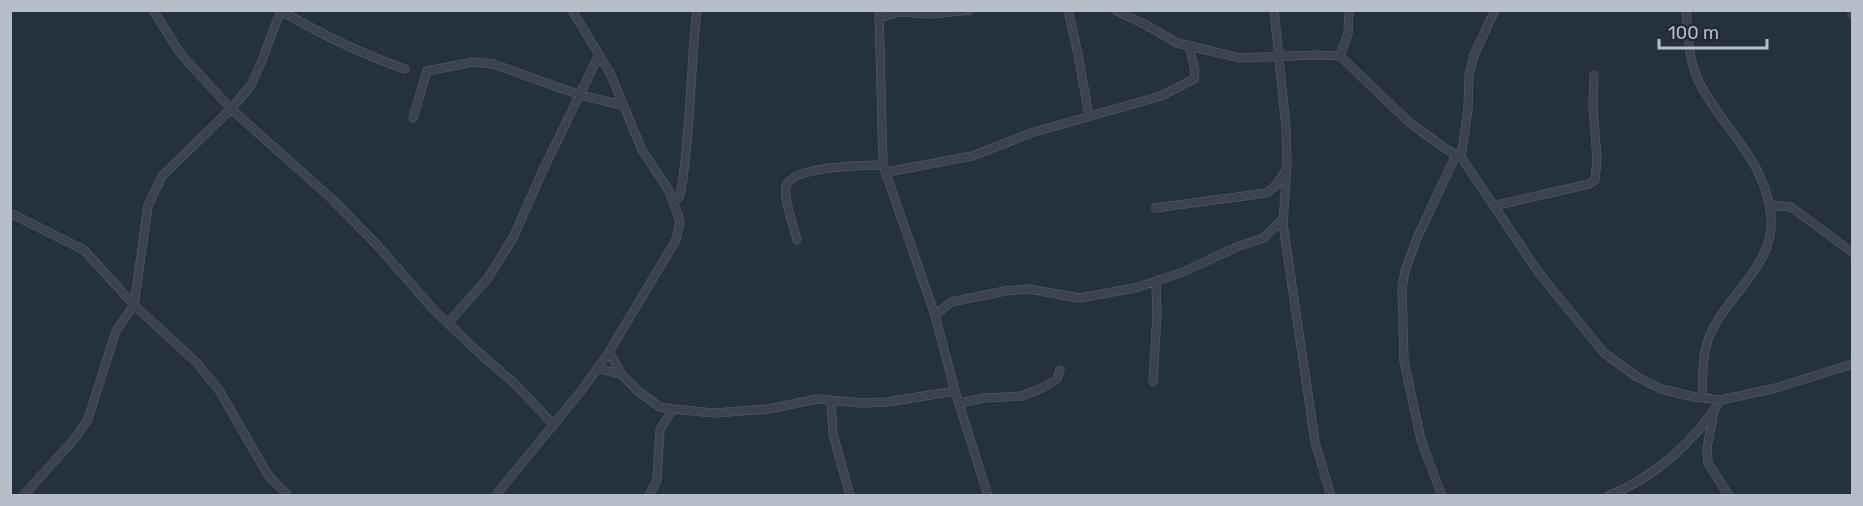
<svg xmlns="http://www.w3.org/2000/svg" width="1863" height="506" viewBox="0 0 1863 506" font-family="Rubik,sans-serif">
<rect width="100%" height="100%" fill="#26313f"/>
<g fill="none" stroke-linecap="round" stroke-linejoin="round">
<g stroke="#58616c" stroke-width="9">
<path id="street" d="M153,10L180,53L231,109L332,199L378,246L434,310L477,351L515,384L554,425
M879,10L883,165L935,315L955,391L988,496
M1068,10L1078,54L1089,116
M1115,10L1146,25L1177,43L1240,58L1317,55L1340,56L1410,123L1446,149L1461,157L1539,273L1604,353L1637,377L1661,389L1695,397L1721,400L1776,388L1852,364
M1274,10L1286,127L1287,164L1283,224L1315,442L1331,496
M1686,10C1688,35 1688,59 1699,82C1723,130 1766,159 1771,217C1775,267 1724,296 1708,340C1702,358 1702,379 1703,398
M1852,10V13
M281,11C321,34 361,54 405,69
M879,18L899,12L932,14L970,10
M1340,56L1348,33L1349,10
M413,118L427,71L473,62L493,64L580,95L622,105
M1461,157L1468,109L1469,75L1474,55L1495,10
M887,172L972,156L1031,133L1161,96L1194,79L1195,70L1189,46
M673,202L679,197L681,191C691,131 690,71 697,10
M1769,205L1791,207L1852,252
M1493,206L1589,184L1595,180L1597,160L1593,106L1594,75
M1155,208L1267,193L1275,186L1286,171
M10,213L84,250L134,305L196,362L219,390L268,475L288,496
M797,240C794,226 783,199 786,186C792,166 866,165 883,165
M935,315L951,302L1005,291L1029,289L1079,298L1135,288L1183,272L1239,246L1264,238L1282,220
M448,323L488,278L513,238L543,170L599,55
M609,352L622,375L638,391L660,407L673,409L714,413L742,411L769,409L817,399L863,403L887,402L955,391
M597,368L622,375
M1153,382L1157,314L1156,282
M831,401L833,434L850,496
M959,403L985,398L1022,396L1042,388L1057,379L1060,370
M1714,411L1707,448L1708,463L1729,496
M23,496L77,436L88,419L116,331L134,305L148,206L162,176L231,109L251,85L261,63L281,10
M495,496L582,390L609,352L676,240L680,221L669,191L642,150L610,73L572,10
M649,496L657,480L660,430L673,409
M1442,496L1421,440L1404,361L1402,288L1405,271L1417,238L1456,155
M1608,496C1654,478 1694,442 1721,400"/>
</g>
<use href="#street" stroke="#3a434f" stroke-width="8"/>
</g>
<rect width="1863" height="506" fill="none" stroke="#b6bec9" stroke-width="24"/>
<path d="M1659 39v9h108v-9" fill="none" stroke="#b6bec9" stroke-width="3"/>
<text x="1668" y="39" font-size="18" fill="#b6bec9" stroke="#1f2834" stroke-width="4.5" paint-order="stroke">100 m</text>
</svg>
